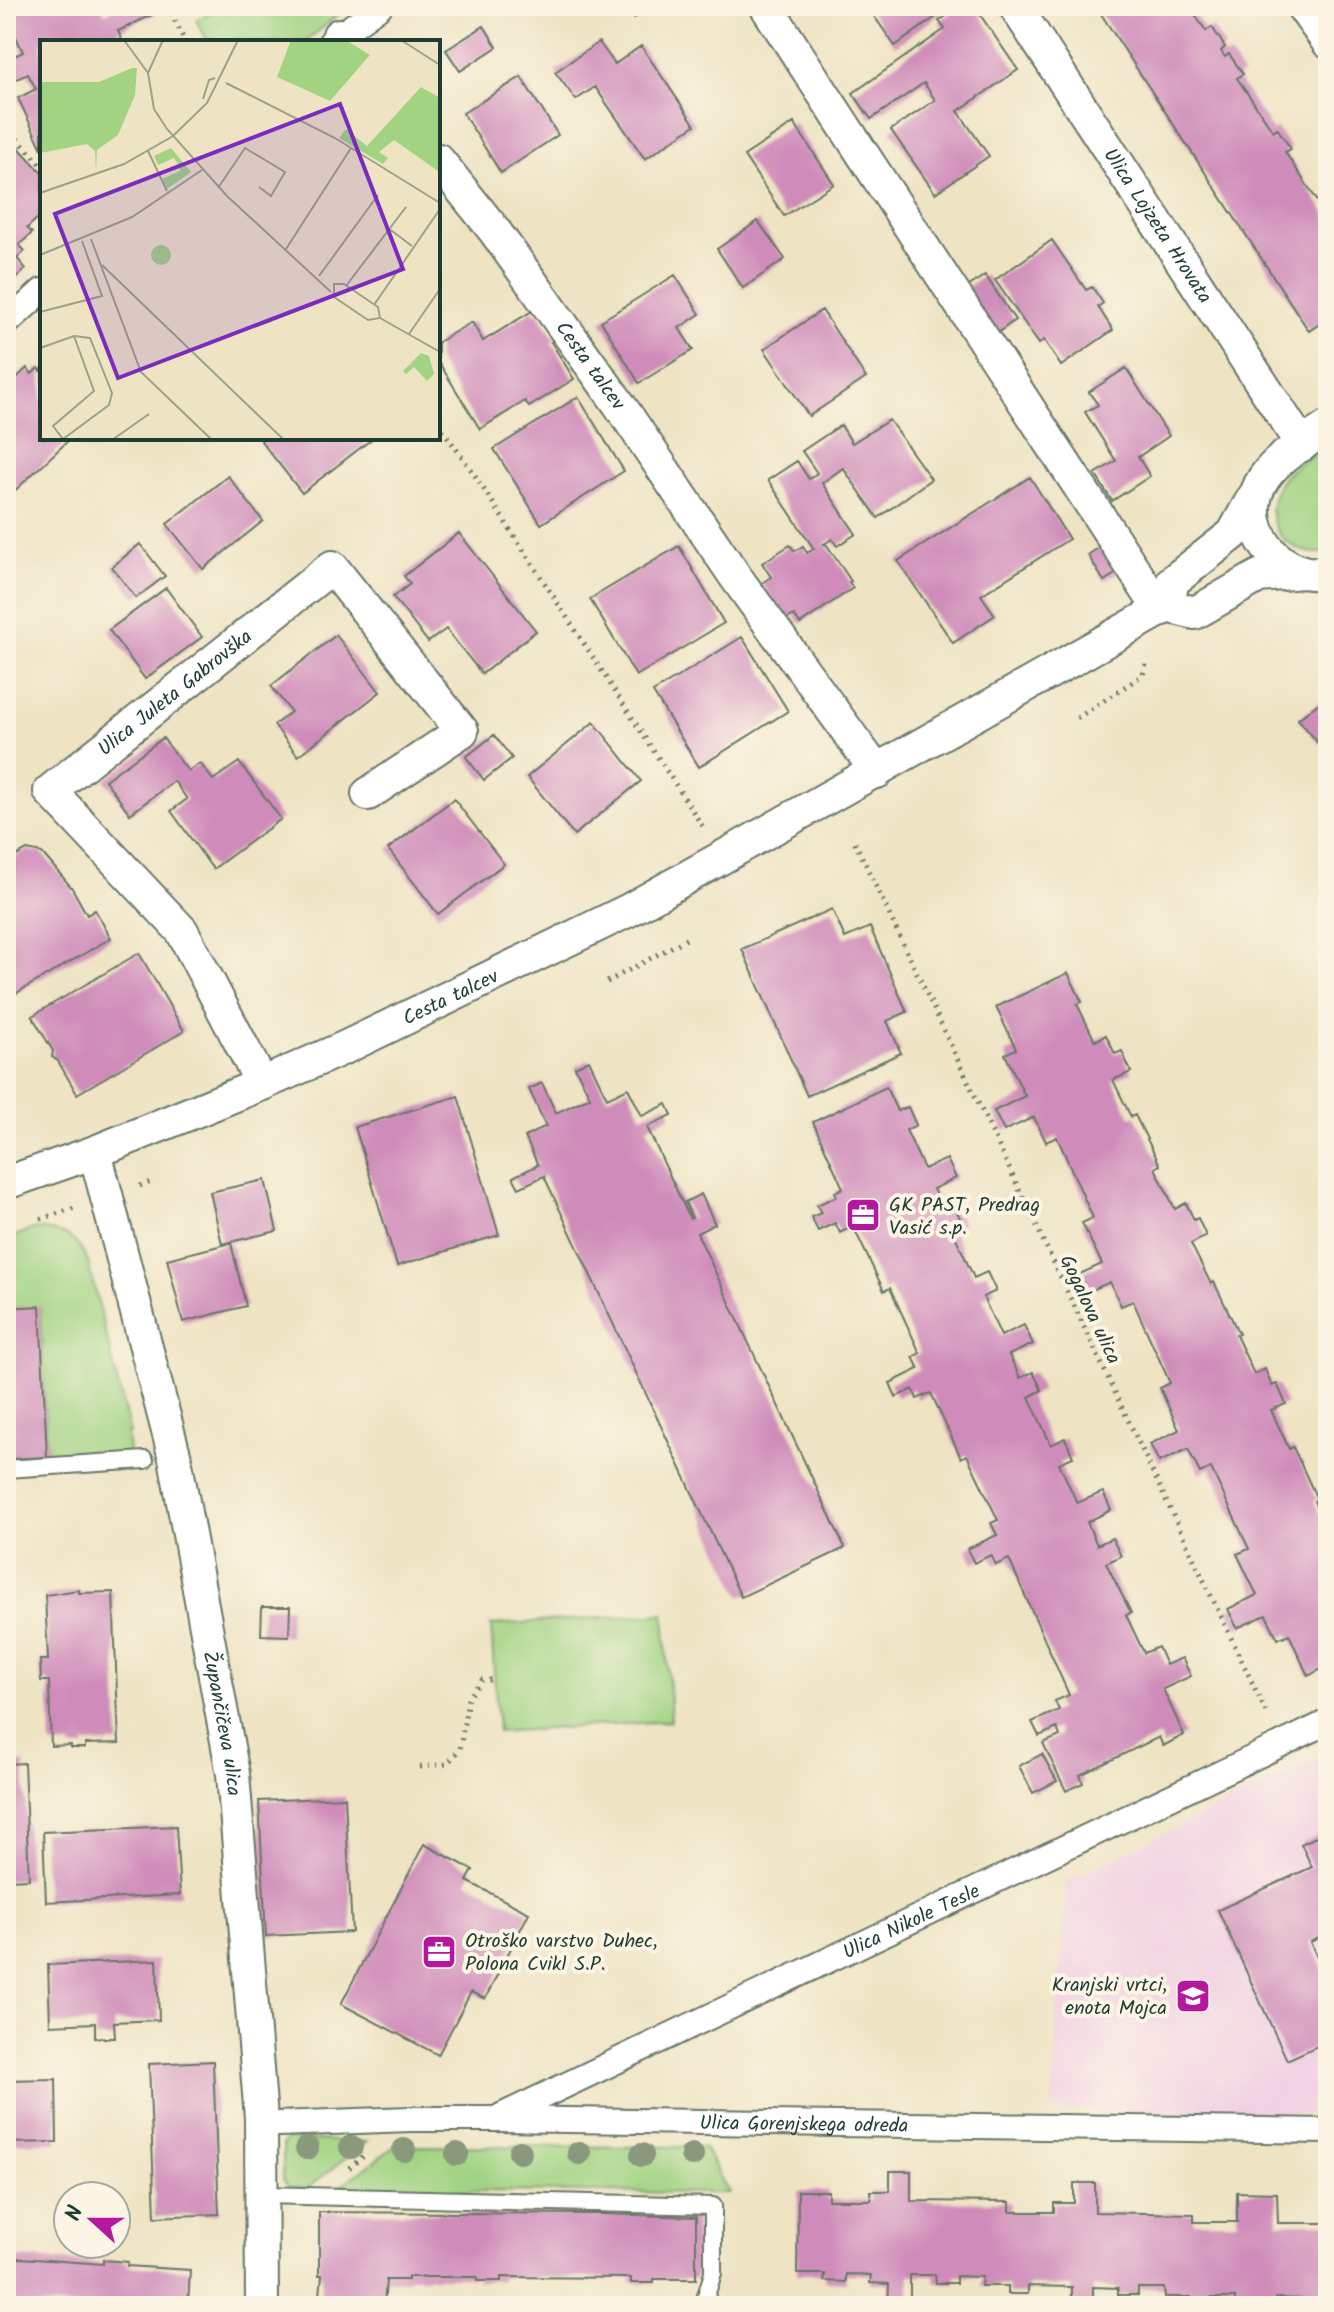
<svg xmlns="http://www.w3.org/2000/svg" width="1334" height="2312" viewBox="0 0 1334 2312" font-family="Kalam,sans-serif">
<rect width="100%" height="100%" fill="#fcf5e5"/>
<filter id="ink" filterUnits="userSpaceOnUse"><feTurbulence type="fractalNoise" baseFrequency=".0125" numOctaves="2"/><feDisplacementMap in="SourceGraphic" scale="16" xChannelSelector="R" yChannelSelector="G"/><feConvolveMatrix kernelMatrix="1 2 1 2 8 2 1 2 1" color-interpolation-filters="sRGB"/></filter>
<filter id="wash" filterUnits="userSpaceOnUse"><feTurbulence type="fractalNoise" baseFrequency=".006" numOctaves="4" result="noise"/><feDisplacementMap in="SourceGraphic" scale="32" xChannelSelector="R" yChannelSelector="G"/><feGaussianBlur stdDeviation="1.8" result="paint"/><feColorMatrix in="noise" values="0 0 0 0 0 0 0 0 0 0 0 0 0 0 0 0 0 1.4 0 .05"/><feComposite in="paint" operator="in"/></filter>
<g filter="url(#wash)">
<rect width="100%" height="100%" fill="#eee3c3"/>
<path fill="#f1d0e3" d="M1328,1754V2114L1051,2111L1066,1881Z"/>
<path fill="#a2d383" stroke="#60885c" stroke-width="2" d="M223,6H349L305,42H208L196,20Z
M1328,444V552C1291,559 1260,526 1276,490C1286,468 1309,457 1328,444Z
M33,1229C62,1231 75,1234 88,1262L130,1433L127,1434L129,1453L64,1460L47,1457L40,1307L7,1308L6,1305V1240Z
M664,1614L671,1721L498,1732L491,1625Z
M288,2139L367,2142L307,2188H290L283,2180V2144Z
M395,2146L704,2147L729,2193L335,2190Z"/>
<g id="blocks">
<path fill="#cf8cba" d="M6,6H101L105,13L119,6H152L156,13L118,31L123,42H42V149L18,98L36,89L28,74L14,80L6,64V60L23,52L6,15Z
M626,6H652L634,18Z
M867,6H951L895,46Z
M961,6H974L1018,70L958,111L989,156L935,193L891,130L935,100L924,83L871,119L853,93L945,29L939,21Z
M1106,6H1189L1206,31L1212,27L1225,47L1221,51L1225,57L1229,54L1243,74L1237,78L1273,131L1277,128L1291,149L1285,152L1328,217V318L1309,331L1099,11Z
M484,26L497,47L460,71L446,50Z
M599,42L615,64L641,46L695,125L645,159L595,87L576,100L555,72Z
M521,77L558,135L501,173L463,113Z
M794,123L834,184L784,216L744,156Z
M11,139L42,173V214L27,228L32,233L19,245L25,251L17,258L26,269L11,283L6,278V143Z
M758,221L785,259L743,288L717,249Z
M1052,240L1086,290L1092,287L1103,303L1098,307L1113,330L1061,366L1044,340L1039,344L995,280Z
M675,275L700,314L679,328L693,350L639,383L601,321Z
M985,275L1015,320L996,334L965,289Z
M822,310L866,378L809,416L764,349Z
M532,311L535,314L538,312L555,340L551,342L574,379L529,407L525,401L480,429L438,361V342L472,322L483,341Z
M27,368L32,374L38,368L40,371L42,369V438H71L6,499V397L8,395L6,388Z
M1126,368L1169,436L1138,457L1150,476L1112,501L1095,474L1116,461L1085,412L1098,405L1089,392Z
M578,397L624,471L541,524L494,449Z
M889,420L931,479L878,518L843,468L822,483L856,534L837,546L832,539L824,544L827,545L851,581L849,582L853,588L800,624L794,615L785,620L762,583L771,577L762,563L790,545L795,551L803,546L807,553L814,549L768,480L797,461L809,479L817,473L802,451L841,425L852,443Z
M264,438H373L302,493L261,441Z
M228,476L263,521L203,569L167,524Z
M1030,477L1069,539L981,595L995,615L953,643L898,561Z
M459,533L536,631L482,674L446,629L428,642L393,597L410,584L404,576Z
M140,544L165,576L136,598L112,567Z
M1104,544L1121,570L1104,581L1088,555Z
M679,546L724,623L636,676L590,599Z
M166,588L202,637L145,679L109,630Z
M336,635L380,692L298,756L274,725L291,712L271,686Z
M742,637L788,711L699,767L653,692Z
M1328,696V742L1325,739L1319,744L1298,719Z
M594,722L641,781L574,835L527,777Z
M494,735L512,758L484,780L466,757Z
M163,738L188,771L200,763L213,780L239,762L281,819L213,869L171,811L187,799L174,781L130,814L105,780Z
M454,799L504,864L438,914L388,849Z
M27,850L42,853L72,888L87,915L95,910L111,938L8,998L6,872L13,868L16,856Z
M832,909L845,938L870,927L907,1012L887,1021L901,1053L807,1096L742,949Z
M139,953L184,1031L77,1094L58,1061L52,1057L53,1051L32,1016Z
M1068,973L1082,1002L1077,1004L1095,1041L1106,1035L1115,1054L1122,1051L1131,1072L1113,1080L1131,1117L1135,1115L1160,1165L1155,1168L1175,1209L1186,1203L1194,1220L1198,1218L1206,1236L1191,1244L1211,1284L1214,1282L1239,1334L1236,1335L1254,1374L1265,1369L1272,1386L1277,1384L1286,1404L1271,1410L1289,1449L1293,1447L1317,1499L1314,1501L1328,1532V1666L1308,1676L1289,1634L1278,1639L1266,1615L1237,1628L1228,1609L1257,1595L1237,1554L1249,1549L1211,1468L1200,1473L1188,1449L1159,1462L1150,1444L1179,1430L1160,1388L1170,1383L1133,1301L1121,1306L1110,1282L1081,1295L1073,1277L1102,1264L1082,1223L1093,1218L1057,1137L1046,1142L1034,1117L1004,1131L994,1111L1025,1096L1005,1054L1016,1049L996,1007Z
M589,1060L607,1098L628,1088L642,1116L667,1104L672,1115L647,1127L690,1219L692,1218L685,1202L701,1194L715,1224L697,1233L845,1548L741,1597L544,1176L519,1188L513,1177L538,1165L525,1137L546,1126L529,1089L542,1083L556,1113L590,1097L575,1067Z
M886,1087L897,1111L908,1107L916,1125L906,1130L924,1169L947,1159L956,1178L933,1189L943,1211L954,1206L963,1224L952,1229L974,1278L987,1272L996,1291L983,1297L1001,1336L1024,1325L1033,1344L1009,1355L1020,1378L1033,1372L1042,1390L1029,1397L1051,1445L1065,1438L1073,1457L1059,1463L1077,1503L1103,1492L1111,1510L1087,1522L1097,1545L1112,1538L1121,1556L1106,1563L1131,1613L1126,1615L1144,1653L1158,1647L1166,1665L1182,1658L1191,1676L1163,1689L1184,1735L1163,1746L1159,1737L1080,1775L1083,1783L1066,1791L1043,1743L1060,1736L1057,1728L1039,1736L1032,1722L1059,1710L1055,1701L1069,1695L1009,1559L996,1565L991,1555L974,1563L967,1549L997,1535L991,1523L998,1520L967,1455L961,1458L931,1393L917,1399L913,1389L896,1397L890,1383L919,1369L913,1357L920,1353L890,1288L884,1291L853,1226L840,1233L835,1223L818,1231L811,1217L821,1213L817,1205L837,1196L835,1192L843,1188L813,1122Z
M458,1096L499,1235L397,1266L355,1127Z
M265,1180L277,1231L222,1244L210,1192Z
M231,1243L246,1306L183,1322L167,1259Z
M40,1306L47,1457L13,1459V1462H6V1308Z
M79,1590V1593L113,1592L119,1743L85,1744V1748H71V1745L51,1746L49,1681H41L40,1660H48L45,1595Z
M262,1607H290L289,1636L261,1635Z
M1042,1754L1057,1781L1033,1793L1019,1766Z
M24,1763L29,1879L6,1880V1764Z
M345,1797L352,1932L266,1936L259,1801Z
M176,1826L180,1895L46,1902L43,1832Z
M1328,1831V1934L1310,1942L1328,1981V2041L1287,2060L1218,1910L1312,1867L1301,1844Z
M424,1844L473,1870L467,1881L529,1913L485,1999L471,1992L438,2055L341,2004Z
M157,1960L159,2020L114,2022L115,2038H95V2023L50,2025L48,1965Z
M213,2061L219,2214L155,2217L149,2064Z
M56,2079L57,2142L6,2143V2080Z
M890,2171H911V2201L1010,2202V2212H1054V2203H1074V2183H1095V2212L1194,2214V2222H1237V2192L1277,2193L1278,2223H1328V2298H1321V2306L1301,2305V2299L1276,2298V2306L1235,2305V2298H1211V2304H1191V2297H1165L1164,2288H1138V2295H1118V2288L1093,2287V2306H1072V2287L1028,2286V2294H1008V2286H981L982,2277L956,2276V2283H936L935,2275H910V2306H888L889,2284L870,2283L871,2275L846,2274V2282L824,2281L825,2274H797L798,2191H828V2200H871L870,2191H890Z
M319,2212L602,2214L696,2217V2279H654V2283H631V2278L501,2277V2281H477V2277H408V2280H386L384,2306H319L322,2275H319Z
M6,2257L103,2264V2260L128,2262L127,2266L190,2270L188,2306H6Z"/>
</g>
</g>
<g filter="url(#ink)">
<use href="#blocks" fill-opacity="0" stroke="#677766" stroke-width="2"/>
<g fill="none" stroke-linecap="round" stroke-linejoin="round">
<g stroke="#677766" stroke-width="20">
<path id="service" d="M6,1469L145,1460
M262,2195L713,2206V2273L703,2306"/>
</g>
<g stroke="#677766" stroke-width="28">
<g id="pedestrian">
<path d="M331,42L380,6"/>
<path d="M6,324L42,291"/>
<path id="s1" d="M501,2116L1328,1722"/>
<path id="s2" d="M278,2124L410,2119H495L1328,2131"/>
</g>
</g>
<g stroke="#677766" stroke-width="36">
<g id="minor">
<path d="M766,6L1160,610"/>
<path id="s3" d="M1015,6L1302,445"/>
<path d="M1302,6L1328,42"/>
<path d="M339,35L344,42"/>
<path id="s4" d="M438,160L494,230L619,404L735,576L877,772"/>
<path d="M1328,427C1306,442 1279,456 1264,478C1240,513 1262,560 1303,572C1310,574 1321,573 1328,572"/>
<path d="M1167,606L1173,581L1233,534L1253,498"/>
<path id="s5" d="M262,1084L182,931L50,791L332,567L462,731L368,794"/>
<path id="s6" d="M95,1152L175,1458L233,1774L261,2118L262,2306"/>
<path id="s7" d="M6,1183L95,1152L262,1084L346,1047L629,910L1167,606L1195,613L1259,576L1303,572"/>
</g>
</g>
<path stroke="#677766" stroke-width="5" stroke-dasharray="2 6" stroke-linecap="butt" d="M168,6L185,42
M6,127L42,165
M438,423L474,474L703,827
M1077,718L1143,675L1147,660
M855,842L1267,1714
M607,982L688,938
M140,1186L154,1181
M41,1219L74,1208
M420,1767L447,1764L460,1749L468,1698L482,1680H495
M349,2168L366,2154"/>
<use href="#service" stroke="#fff" stroke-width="16"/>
<use href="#pedestrian" stroke="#fff" stroke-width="24"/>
<use href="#minor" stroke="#fff" stroke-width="32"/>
</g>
<g fill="#8a987d">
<circle cx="351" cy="2147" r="12"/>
<circle cx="307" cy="2148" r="12"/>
<circle cx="404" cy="2150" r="12"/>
<circle cx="520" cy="2152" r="12"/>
<circle cx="579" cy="2153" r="12"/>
<circle cx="457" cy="2154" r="12"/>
<circle cx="642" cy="2155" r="12"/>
<circle cx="692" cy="2155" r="12"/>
</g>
</g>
<defs>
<g id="office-square" transform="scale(1.8)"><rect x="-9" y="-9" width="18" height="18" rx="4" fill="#b5179e" stroke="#fcf5e5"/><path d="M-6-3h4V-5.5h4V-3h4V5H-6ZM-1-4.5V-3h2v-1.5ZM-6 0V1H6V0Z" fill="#fff"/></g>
<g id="school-square" transform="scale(1.8)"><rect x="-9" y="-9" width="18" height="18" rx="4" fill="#b5179e" stroke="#fcf5e5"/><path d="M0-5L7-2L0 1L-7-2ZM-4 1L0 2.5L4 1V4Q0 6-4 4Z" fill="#fff"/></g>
</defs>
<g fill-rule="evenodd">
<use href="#office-square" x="863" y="1215"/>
<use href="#office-square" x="439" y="1952"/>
<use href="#school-square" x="1193" y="1996"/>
</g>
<g text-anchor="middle" stroke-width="8" stroke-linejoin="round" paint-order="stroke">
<g font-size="20" fill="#1f3d34" stroke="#fcf5e5">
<text dy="7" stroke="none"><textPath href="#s3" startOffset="262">Ulica Lojzeta Hrovata</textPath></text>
<text dy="7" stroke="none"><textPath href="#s4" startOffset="256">Cesta talcev</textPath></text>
<text dy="7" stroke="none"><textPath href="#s5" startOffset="524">Ulica Juleta Gabrovška</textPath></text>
<text dy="7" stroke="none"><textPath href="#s7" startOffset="482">Cesta talcev</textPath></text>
<text transform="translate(1091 1309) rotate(65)" y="7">Gogalova ulica</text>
<text dy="7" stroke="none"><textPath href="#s6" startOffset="586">Župančičeva ulica</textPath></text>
<text dy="7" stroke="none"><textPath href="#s1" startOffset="454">Ulica Nikole Tesle</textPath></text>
<text dy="7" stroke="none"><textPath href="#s2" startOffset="526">Ulica Gorenjskega odreda</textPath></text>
</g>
<g font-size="20" fill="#1f3d34" stroke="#fcf5e5" text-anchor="start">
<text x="889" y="1211">GK PAST, Predrag<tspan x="889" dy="23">Vasić s.p.</tspan></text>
<text x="465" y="1947">Otroško varstvo Duhec,<tspan x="465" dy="23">Polona Cvikl S.P.</tspan></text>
<text x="1167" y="1991" text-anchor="end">Kranjski vrtci,<tspan x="1167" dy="23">enota Mojca</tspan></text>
</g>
</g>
<g transform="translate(40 40)">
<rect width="400" height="400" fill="#eee3c3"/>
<path d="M251,0H306L330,15L290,61L237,37ZM92,28H97L95,55L78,95L57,110L56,129L55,111L47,104L0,113V42H59ZM381,47L400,58L398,131L354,100L339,112L348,118L343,124L299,98L306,89L327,106ZM131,108L151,132L127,149L122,139L140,131L139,126L134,118L118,125L114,116ZM111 215a10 10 0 1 1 20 0a10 10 0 1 1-20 0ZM381,313L389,316L394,334L387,341L374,327L366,334L363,331Z" fill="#a2d383"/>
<path fill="none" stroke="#9ba18a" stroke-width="2" d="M84,0L108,33M123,0L108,33L114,69L127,89L187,156L291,252M361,0L400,25M186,43L295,98L400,163M163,59L169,40L175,38M108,111L127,151M178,148L205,108L245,132L231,156L219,147M0,153L84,124L133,96L167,63L198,0M348,188L372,206M51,199L101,332L172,400M246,209L311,108M0,215L92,177L162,130M62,225L244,400M279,236L338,155M294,244H304L338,267L340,278L328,280L294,257ZM306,246L366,167M334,265L400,169M0,272L62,256L42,201M340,278L400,312M369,294L400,249M0,308L34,296L50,298L72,353L69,365L23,399L13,386L54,351L34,296M72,400L109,374"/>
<path fill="#7b2cbf" fill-opacity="0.15" stroke="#7b2cbf" stroke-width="4" d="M300,64L363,229L78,338L15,174Z"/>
<rect width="400" height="400" fill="none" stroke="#1f3d34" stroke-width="4"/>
</g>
<rect width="1334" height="2312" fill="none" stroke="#fcf5e5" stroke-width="32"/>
<g transform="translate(92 2220) rotate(291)"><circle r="38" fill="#fcf5e5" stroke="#a4ab9e" stroke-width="2"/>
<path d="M0-6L14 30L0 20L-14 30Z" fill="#b5179e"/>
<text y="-12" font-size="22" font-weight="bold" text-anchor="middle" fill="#1f3d34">N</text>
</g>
</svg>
